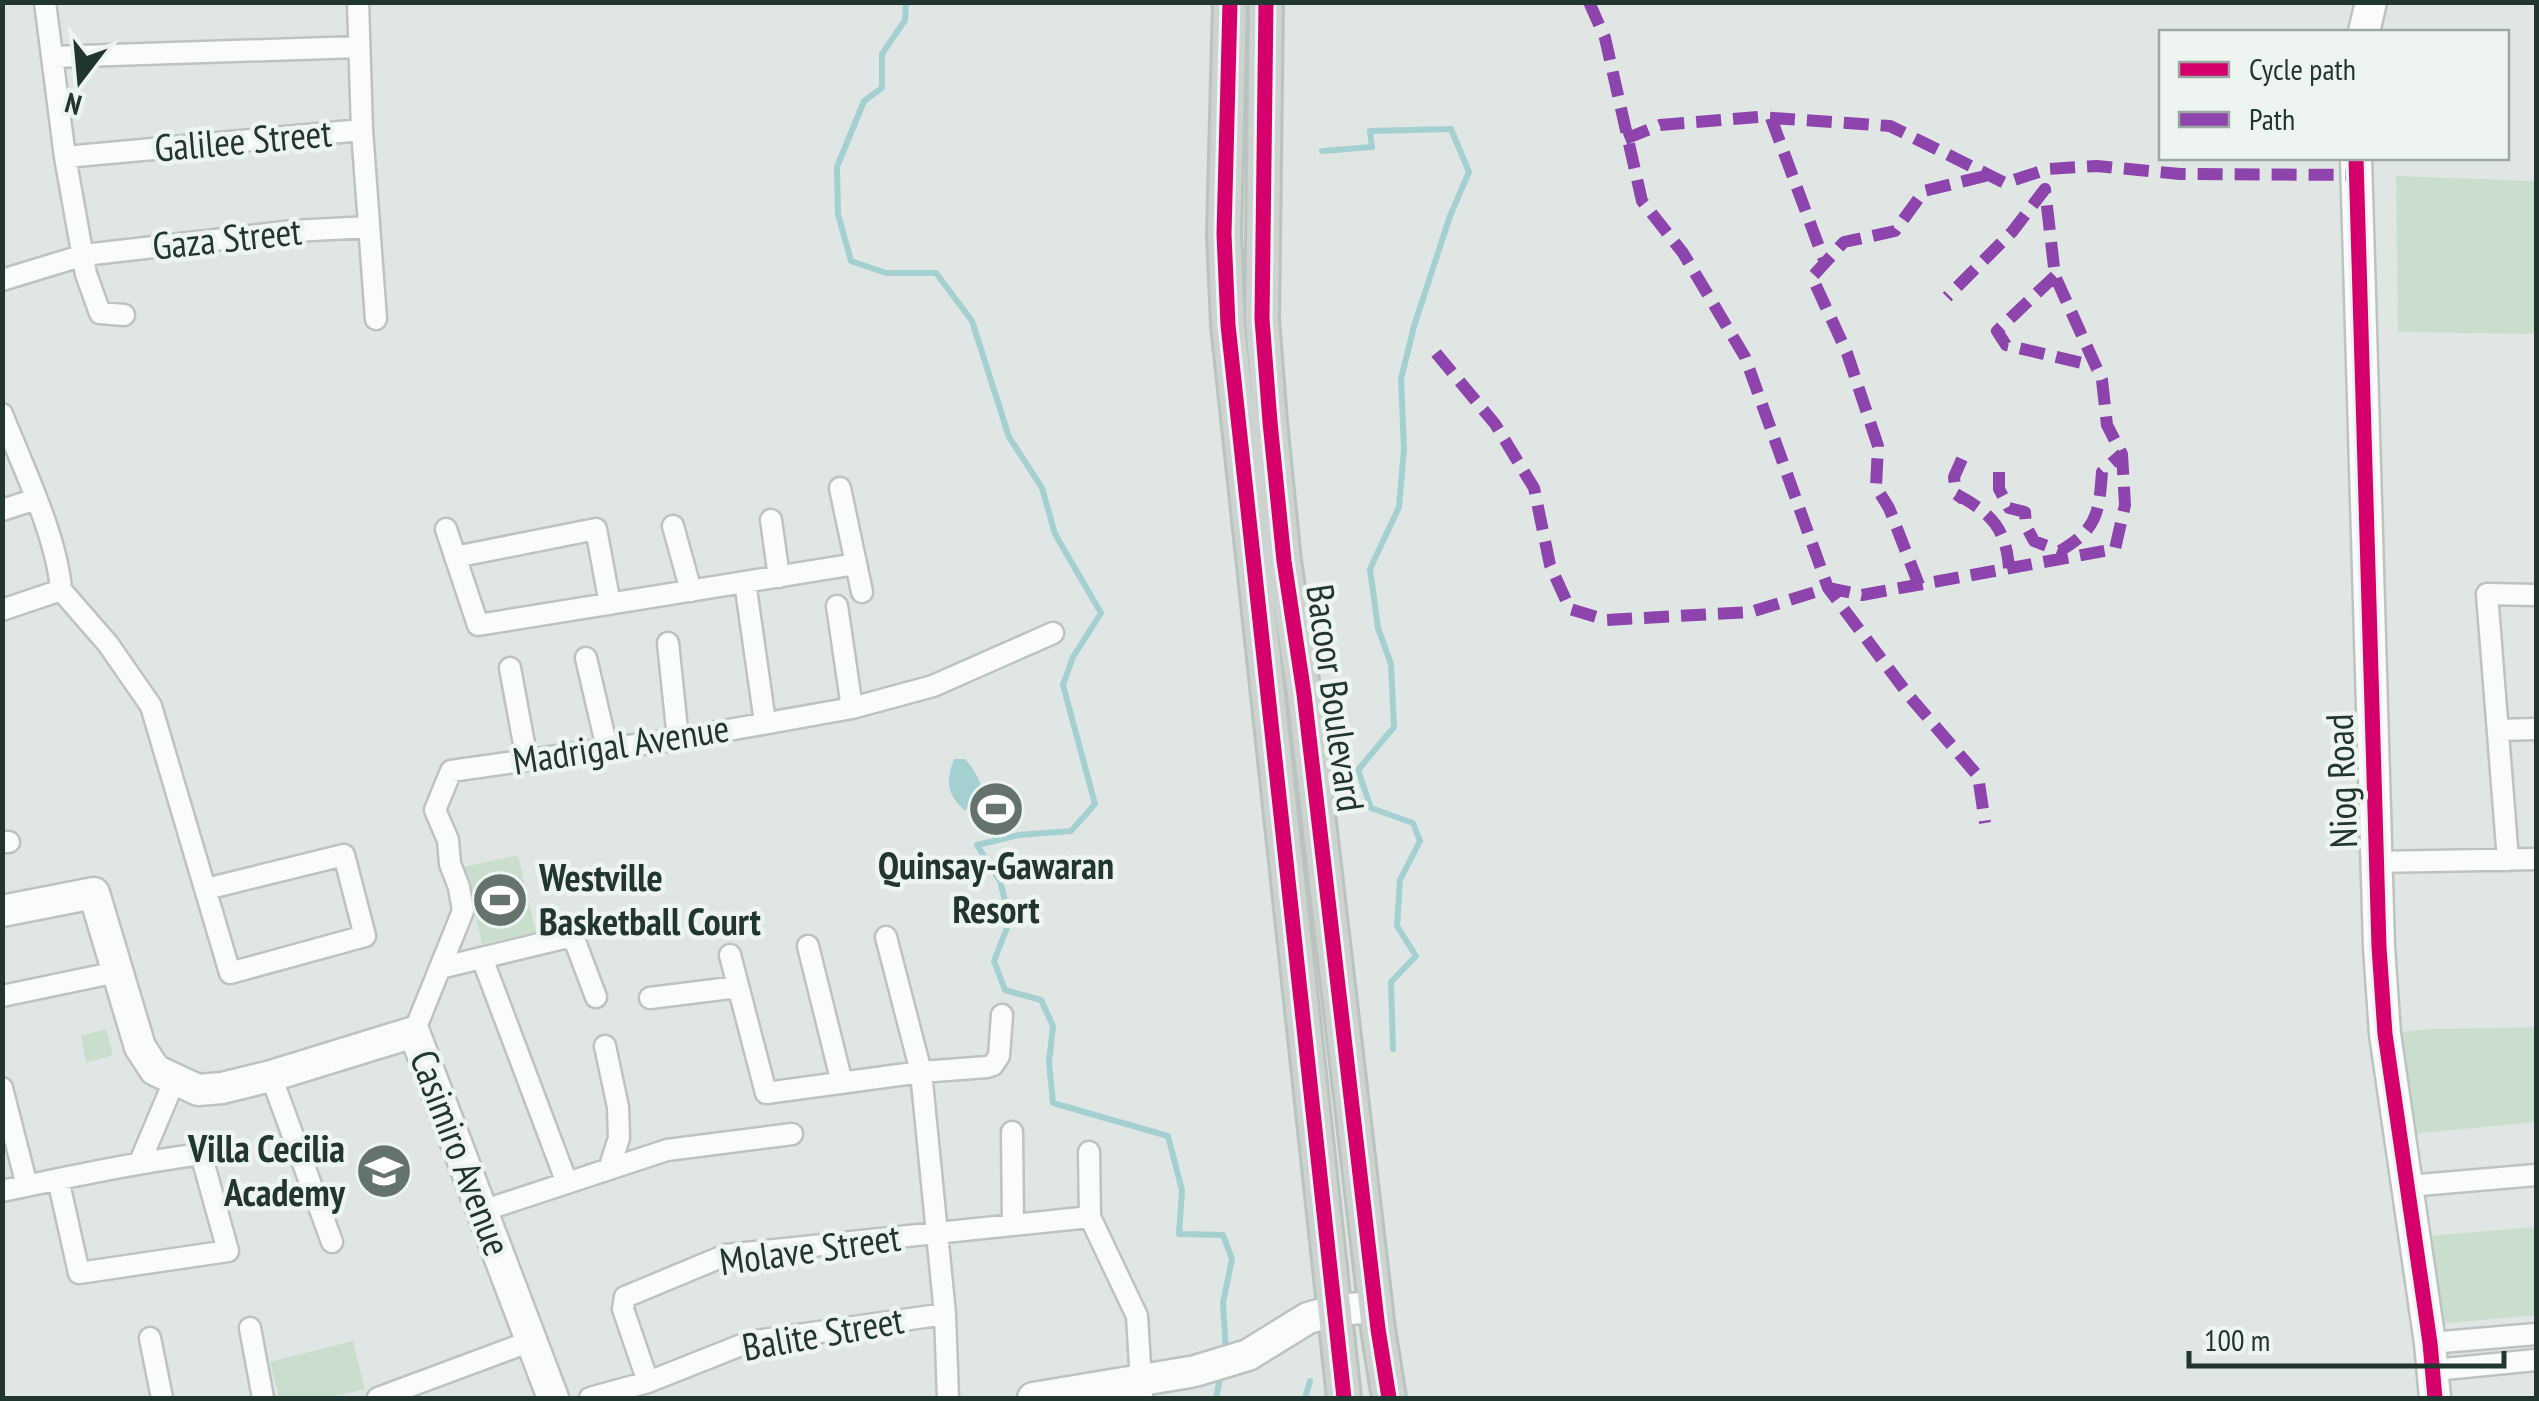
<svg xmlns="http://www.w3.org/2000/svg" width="2539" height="1401" viewBox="0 0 2539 1401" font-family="'PT Sans Narrow',sans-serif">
<rect width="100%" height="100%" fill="#e0e6e3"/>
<path fill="#cadece" d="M2396,176L2536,181V334L2398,332Z
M518,855L536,932L482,944L464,867Z
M2536,1027V1122L2400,1135L2385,1034L2431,1029Z
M106,1029L113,1055L86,1063L81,1036Z
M2536,1227V1315L2427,1325L2415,1237Z
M353,1341L365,1389L326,1398H279L270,1362Z"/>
<path fill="#a4d0d2" d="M954,759H965C978,775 987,788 977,808L964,810C946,793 946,781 954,759Z"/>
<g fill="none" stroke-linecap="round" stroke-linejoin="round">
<path stroke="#a4d0d2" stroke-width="6" d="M906,2L905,20L882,54V88L864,101L837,167L838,214L851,261L886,273H936L972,321L1009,437L1042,488L1055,534L1101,613L1073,657L1063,685L1095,804L1071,831L1019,835L977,845L1000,881L1010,920L994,961L1005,990L1041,1000L1053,1026L1049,1062L1053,1103L1168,1136L1182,1190L1179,1234L1223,1235L1232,1259L1223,1303L1226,1352
M1322,151L1372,147L1370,131L1451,129L1469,172L1450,216L1414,326L1401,379L1404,449L1399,507L1370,569L1378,628L1391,664L1394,727L1358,770L1371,808L1413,823L1420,841L1400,880L1397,926L1416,956L1391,982L1393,1049
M1216,1398L1221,1374
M1305,1398L1310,1381"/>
<g stroke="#bdc3c0" stroke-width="25">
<path id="street" d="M45,2L65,157L86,274L100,313L124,315
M358,2L362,130L376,319
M52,57L359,47
M65,157L362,130
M2,280L84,255L293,231L369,227
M2,414C22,465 57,536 61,590
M840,488L862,592
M2,510L36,499
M771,520L779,577
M673,526L691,591
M446,529L478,625L856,564
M455,557L596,529L610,604
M745,582L765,722
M61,590L108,644L151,706L230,973L365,936L344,855L206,889
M837,606L852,708
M2,610L61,590
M668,643L678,739
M586,658L607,748
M510,668L527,760
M2498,730L2536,729
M2,842H9
M2508,860L2487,594L2536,595
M2377,862L2536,859
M886,937L921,1072L945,1314L948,1398
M808,946L842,1083
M730,955L766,1093L921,1072L987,1067L993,1065L999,1056L1002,1015
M482,958L567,1183
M440,968L568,937L576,944L596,997
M2,996L117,972
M650,998L738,987
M414,1032L463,911L459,887L450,864L448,840L435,810L451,771L678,739L852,708L933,686L1053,633
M605,1046L618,1107L619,1138L609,1169
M271,1076L332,1242
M2,1088L27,1186
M1012,1132L1013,1225
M1089,1152L1090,1217L1137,1316L1142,1398
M140,1162L175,1079
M2408,1186L2536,1175
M2,1191C68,1177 134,1163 201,1154L228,1251L79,1273L58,1179
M482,1211L667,1150L792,1134
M250,1328L263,1398
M150,1338L162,1398
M2430,1343L2536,1334
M2434,1370L2536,1360
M648,1382L623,1309L625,1297L726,1255L1090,1217
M378,1398L531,1341
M590,1398L648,1382L749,1342L945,1314"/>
</g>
<g stroke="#bdc3c0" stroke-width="35">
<path id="secondary" d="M2364,32L2371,2
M2356,158L2379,947L2385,1034L2430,1343L2435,1398
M2,911L94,893L140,1047L155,1070L198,1090L222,1088L271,1076L414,1032L553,1398
M1195,1371L1248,1355L1308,1318L1336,1310L1375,1307
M1033,1398L1190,1372"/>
</g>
<g stroke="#bbc3bf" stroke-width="38">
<path id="primary" d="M1230,2L1224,234L1228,325L1344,1398
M1266,2L1262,319L1270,422L1284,561L1304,694L1378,1329L1389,1398"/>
</g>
<use href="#street" stroke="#fafbfb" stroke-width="20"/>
<use href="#secondary" stroke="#fafbfb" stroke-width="30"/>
<use href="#primary" stroke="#ccd3d0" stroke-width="32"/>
<path stroke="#8e44ad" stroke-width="12" stroke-dasharray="25 12" stroke-linecap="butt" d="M1589,2L1605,38L1642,201L1683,253L1745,357L1828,588L1910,697L1978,776L1985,823
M1771,118L1825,263
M1625,139L1660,125L1758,117L1890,126L2005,183L2048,169L2097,166L2180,174L2356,175
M2055,276L1997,331L2006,345L2095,366
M1436,353L1495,424L1534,488L1550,565L1570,609L1606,620L1751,612L1828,588L1862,595L2115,549L2125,505L2122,454L2107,425L2102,380L2055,276L2045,189L2012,232L1947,297
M1962,459L1954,477L1956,494L1963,499
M1999,472V489L2009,508L2025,512L2026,526L2034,541L2060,551C2097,529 2099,514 2102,472L2122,454
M1956,494C1991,513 2006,528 2009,568
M1919,585L1889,508L1876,487L1878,446L1847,353L1812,277L1844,242L1895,231L1924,191L1989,175"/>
<g stroke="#eef5f1" stroke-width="21">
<path id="cycleway" d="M1230,2L1224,234L1228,325L1344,1398
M1266,2L1262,319L1270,422L1284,561L1304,694L1378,1329L1389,1398
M2356,158L2379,947L2385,1034L2430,1343L2435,1398"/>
</g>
<use href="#cycleway" stroke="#d6006c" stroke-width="15"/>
</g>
<defs>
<g id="stadium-disc" transform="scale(2.875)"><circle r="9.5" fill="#64746d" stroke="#eef5f1"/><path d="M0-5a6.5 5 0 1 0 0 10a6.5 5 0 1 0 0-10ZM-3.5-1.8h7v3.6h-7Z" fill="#fff"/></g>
<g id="school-disc" transform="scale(2.875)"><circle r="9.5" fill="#64746d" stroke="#eef5f1"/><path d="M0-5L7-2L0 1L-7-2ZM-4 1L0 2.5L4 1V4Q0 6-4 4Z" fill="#fff"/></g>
</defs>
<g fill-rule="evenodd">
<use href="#stadium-disc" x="996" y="809"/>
<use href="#stadium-disc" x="500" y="900"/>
<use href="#school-disc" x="384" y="1171"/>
</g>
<g text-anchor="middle" stroke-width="9" stroke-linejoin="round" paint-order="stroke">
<g font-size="38" fill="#21362e" stroke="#eef5f1">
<text transform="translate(243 141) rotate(-5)" y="13">Galilee Street</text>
<text transform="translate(227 239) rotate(-6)" y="13">Gaza Street</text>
<text transform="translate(1335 698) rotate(82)" y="13">Bacoor Boulevard</text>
<text transform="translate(621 745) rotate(-9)" y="13">Madrigal Avenue</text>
<text transform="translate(2342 781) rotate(-92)" y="13">Niog Road</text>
<text transform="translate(460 1153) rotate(69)" y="13">Casimiro Avenue</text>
<text transform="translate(810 1250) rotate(-8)" y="13">Molave Street</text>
<text transform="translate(823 1334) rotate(-10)" y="13">Balite Street</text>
</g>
<g font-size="38" font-weight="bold" fill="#21362e" stroke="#eef5f1">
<text x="996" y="879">Quinsay-Gawaran<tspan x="996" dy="44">Resort</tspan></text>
<text x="539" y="891" text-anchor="start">Westville<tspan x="539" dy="44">Basketball Court</tspan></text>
<text x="345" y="1162" text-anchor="end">Villa Cecilia<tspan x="345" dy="44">Academy</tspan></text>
</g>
</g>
<rect width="2539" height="1401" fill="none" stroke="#21362e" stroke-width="10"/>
<rect x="2159" y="30" width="350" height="130" fill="#eef5f1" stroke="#9ca9a3" stroke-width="2.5"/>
<rect x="2179" y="62" width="50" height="15" fill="#d6006c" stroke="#9ca9a3" stroke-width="2.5"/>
<text x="2249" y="80" font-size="30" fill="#21362e">Cycle path</text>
<rect x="2179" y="112" width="50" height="15" fill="#8e44ad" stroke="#9ca9a3" stroke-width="2.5"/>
<text x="2249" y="130" font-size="30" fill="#21362e">Path</text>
<g transform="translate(80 80) rotate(196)" stroke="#eef5f1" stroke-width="8" paint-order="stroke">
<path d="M0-8L18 38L0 25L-18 38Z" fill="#21362e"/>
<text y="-15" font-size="28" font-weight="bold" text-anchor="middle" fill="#21362e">N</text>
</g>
<path d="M2189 1351v15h315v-15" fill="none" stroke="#21362e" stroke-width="5"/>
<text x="2204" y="1351" font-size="30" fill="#21362e" stroke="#eef5f1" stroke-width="8" paint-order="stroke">100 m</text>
</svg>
